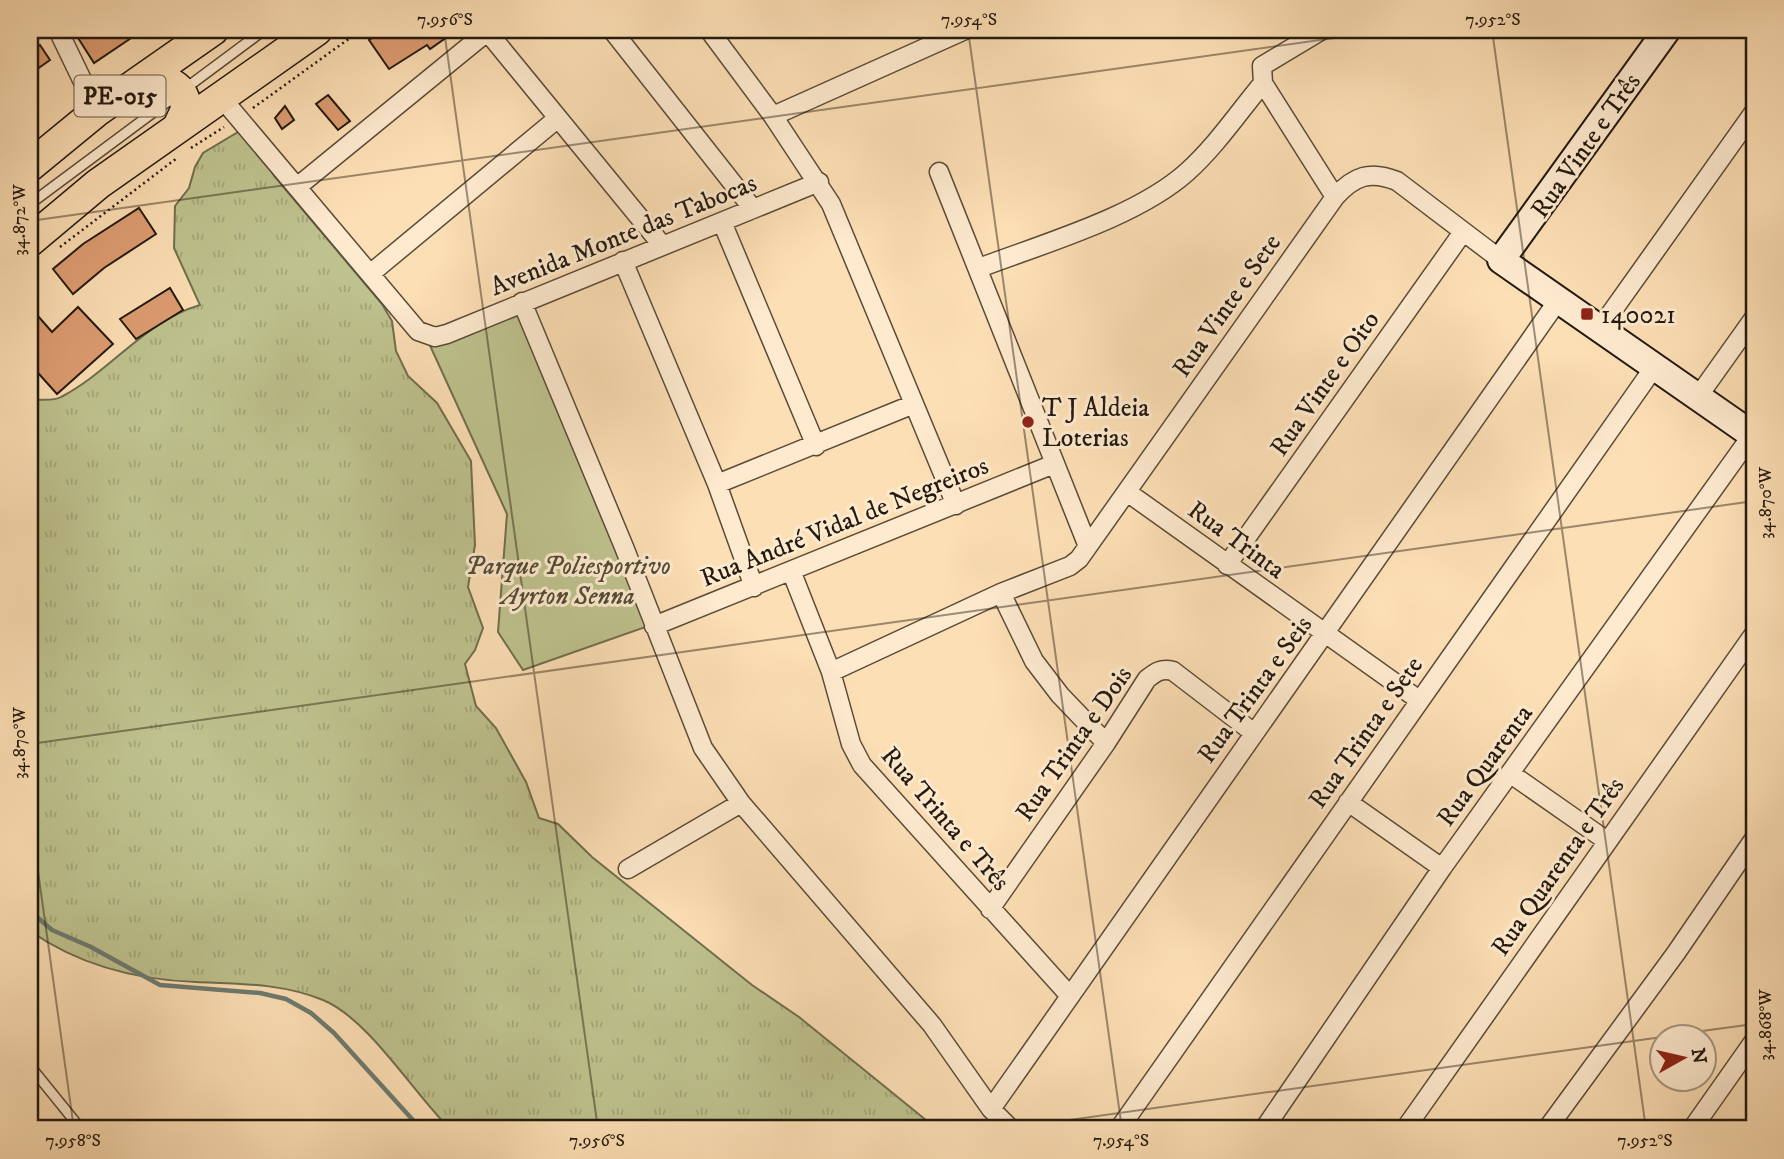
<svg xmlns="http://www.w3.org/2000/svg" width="1784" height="1159" viewBox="0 0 1784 1159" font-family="'IM FELL DW Pica',serif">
<defs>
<pattern id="grass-tufts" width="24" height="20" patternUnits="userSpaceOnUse" patternTransform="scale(1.75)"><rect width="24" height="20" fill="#bec28e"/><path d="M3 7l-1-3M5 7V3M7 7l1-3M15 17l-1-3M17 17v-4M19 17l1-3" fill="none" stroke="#a3a679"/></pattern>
</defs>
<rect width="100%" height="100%" fill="#fddfb5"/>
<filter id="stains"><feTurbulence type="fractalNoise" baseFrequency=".00286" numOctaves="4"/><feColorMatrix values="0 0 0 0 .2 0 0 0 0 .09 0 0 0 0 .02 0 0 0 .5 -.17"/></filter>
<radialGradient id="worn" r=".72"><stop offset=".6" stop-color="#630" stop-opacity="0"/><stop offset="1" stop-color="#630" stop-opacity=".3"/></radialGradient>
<path fill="url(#grass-tufts)" stroke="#706e4e" stroke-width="2" d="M243,129L275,177L382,304L392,321L396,351L408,376L437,403L471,461L475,545L468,587L483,628L475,650L465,664L476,706L496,728L526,782L539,818L558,824L592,857L752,985L799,1017L937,1129H450C414,1094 369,1019 323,1000C281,983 240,984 196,982C137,980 79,965 30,931V401C39,398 52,402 61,397C111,371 145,321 200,305L174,248L175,206L189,188L195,167L203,153Z"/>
<path fill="#bec28e" stroke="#706e4e" stroke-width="2" d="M526,297L657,623L523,670L498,632L507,514L427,339Z"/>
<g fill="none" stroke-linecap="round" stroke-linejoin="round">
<path stroke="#6d7b70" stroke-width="4.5" d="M30,911L52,930L91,947L160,985L260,993L286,999L311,1013L334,1033L421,1129"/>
</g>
<path fill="#dd9c71" stroke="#231a0f" stroke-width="2" d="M73,30H143L94,63Z
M400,30H457L430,49L427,45L389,69L369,40L382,31L388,38Z
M40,45L50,60L30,74V53Z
M328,95L350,121L338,130L316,104Z
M285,106L294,120L282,129L275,118Z
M139,208L156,234L104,268L73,294L53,269L83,244Z
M170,288L183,310L136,339L120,319Z
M78,307L113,344L57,394L30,364V324L38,316L52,332Z"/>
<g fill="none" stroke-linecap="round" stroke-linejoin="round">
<g stroke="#5a4b38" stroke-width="12">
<path id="service" d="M30,204L264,30
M30,1066L81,1129"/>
</g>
<g stroke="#5a4b38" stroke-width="21">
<path id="minor" d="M58,30L97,111
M486,30L662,245
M612,30L753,209
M709,30L773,116L831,204L956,505
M1263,83L1335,197
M220,96L418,331L435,337L447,334L819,182
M773,116L965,30
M939,172L1087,544
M297,187L488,31
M722,222L816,446
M623,261L717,484L754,587
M979,268C1042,244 1137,217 1187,172C1216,146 1238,113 1263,83L1262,66L1322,30
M370,274L558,118
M522,302L624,547L703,748L741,803L932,1025L991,1109L1011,1129
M1601,327L1754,112
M1697,398L1754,318
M717,484L914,404
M1127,492L1419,700
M1227,565L1463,232
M792,573L831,672L851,744L862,765L1070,996
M1001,593L1034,661L1060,695L1106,743
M654,626L1054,464
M831,672L1001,593L1070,566L1079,559L1335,197C1354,176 1370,170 1397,181L1501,260
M1511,774L1607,841
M1348,802L1442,868
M628,869L741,803
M990,909L1106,743L1147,679C1156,672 1161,668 1173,671L1254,733
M991,1109L1559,299
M1119,1129L1655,366
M1264,1129L1442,868L1752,435
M1405,1129L1754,634
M1547,1129L1676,953L1754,839
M1692,1129L1754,1041"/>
</g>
<g stroke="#231a0f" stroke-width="30">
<path id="secondary" d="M1667,30L1501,260L1754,436"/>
</g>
<g stroke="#231a0f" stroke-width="33">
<path id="trunk" d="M145,78C167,80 185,84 186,110L178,127
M30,166L97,111L213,30
M30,241L98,184L317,30"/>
</g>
<path stroke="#231a0f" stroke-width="2.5" stroke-dasharray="2 3.5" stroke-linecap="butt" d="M253,108L361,30
M191,148L224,127
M60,247L177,158
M30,268L37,263"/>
<use href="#service" stroke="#feeacf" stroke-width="9"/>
<use href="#minor" stroke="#feeacf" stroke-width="18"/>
<use href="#secondary" stroke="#feeacf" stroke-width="26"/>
<use href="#trunk" stroke="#fddfb5" stroke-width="30"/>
</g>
<path fill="none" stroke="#231a0f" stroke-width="2" stroke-opacity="0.45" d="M444,30L598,1129M968,30L1122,1129M1492,30L1646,1129M30,221L1392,30M30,744L1754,501M30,814L74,1129M1665,1036L1754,1024M1005,1129L1662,1037"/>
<g fill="#8f2418" stroke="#feeacf" stroke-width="2.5">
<rect x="1580" y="307" width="14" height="14" rx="3.5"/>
<circle cx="1028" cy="422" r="7"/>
</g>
<g text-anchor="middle" stroke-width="6" stroke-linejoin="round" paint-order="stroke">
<rect fill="#feeacf" stroke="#655849" stroke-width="2" x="74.5" y="75.5" width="91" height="41" rx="5"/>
<g font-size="24" font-weight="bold" fill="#231a0f">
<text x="120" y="104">PE-015</text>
</g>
<g font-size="26" fill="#231a0f" stroke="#feeacf">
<text transform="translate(1585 145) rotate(-55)" y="9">Rua Vinte e Três</text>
<text transform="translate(623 234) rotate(-22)" y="9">Avenida Monte das Tabocas</text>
<text transform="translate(1226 305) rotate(-55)" y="9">Rua Vinte e Sete</text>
<text transform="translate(1324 383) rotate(-55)" y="9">Rua Vinte e Oito</text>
<text transform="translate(844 521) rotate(-22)" y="9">Rua André Vidal de Negreiros</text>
<text transform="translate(1237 539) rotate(36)" y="9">Rua Trinta</text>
<text transform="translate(1254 689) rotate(-54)" y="9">Rua Trinta e Seis</text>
<text transform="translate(1365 732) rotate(-55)" y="9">Rua Trinta e Sete</text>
<text transform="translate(1073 743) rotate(-55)" y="9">Rua Trinta e Dois</text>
<text transform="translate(1484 765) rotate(-54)" y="9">Rua Quarenta</text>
<text transform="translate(946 818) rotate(49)" y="9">Rua Trinta e Três</text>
<text transform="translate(1557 866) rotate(-55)" y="9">Rua Quarenta e Três</text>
</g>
<g font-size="26" fill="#231a0f" stroke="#feeacf" text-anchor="start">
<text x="1601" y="323">140021</text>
<text x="1042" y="416">T J Aldeia<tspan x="1042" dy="30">Loterias</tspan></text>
</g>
<g font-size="26" font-style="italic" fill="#524c35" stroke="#feeacf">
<text x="568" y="574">Parque Poliesportivo<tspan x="568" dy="30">Ayrton Senna</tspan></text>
</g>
</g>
<rect width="1784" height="1159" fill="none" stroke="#fddfb5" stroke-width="77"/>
<g transform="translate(1683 1058) rotate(82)"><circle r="33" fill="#feeacf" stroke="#a69782" stroke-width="2"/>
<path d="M0-5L12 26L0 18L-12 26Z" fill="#8f2418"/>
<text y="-10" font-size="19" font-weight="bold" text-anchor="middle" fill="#231a0f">N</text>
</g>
<rect x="38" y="38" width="1708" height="1082" fill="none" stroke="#231a0f" stroke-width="2.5"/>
<g font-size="18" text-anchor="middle" fill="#231a0f">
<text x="445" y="25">7.956°S</text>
<text x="969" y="25">7.954°S</text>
<text x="1493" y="25">7.952°S</text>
<text transform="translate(19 220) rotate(-90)" y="6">34.872°W</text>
<text transform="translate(1765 503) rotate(-90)" y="6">34.870°W</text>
<text transform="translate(19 743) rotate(-90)" y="6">34.870°W</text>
<text transform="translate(1765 1025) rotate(-90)" y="6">34.868°W</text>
<text x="73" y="1146">7.958°S</text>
<text x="597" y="1146">7.956°S</text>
<text x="1121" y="1146">7.954°S</text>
<text x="1645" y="1146">7.952°S</text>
</g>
<rect width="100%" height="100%" filter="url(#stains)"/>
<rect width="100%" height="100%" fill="url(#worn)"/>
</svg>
